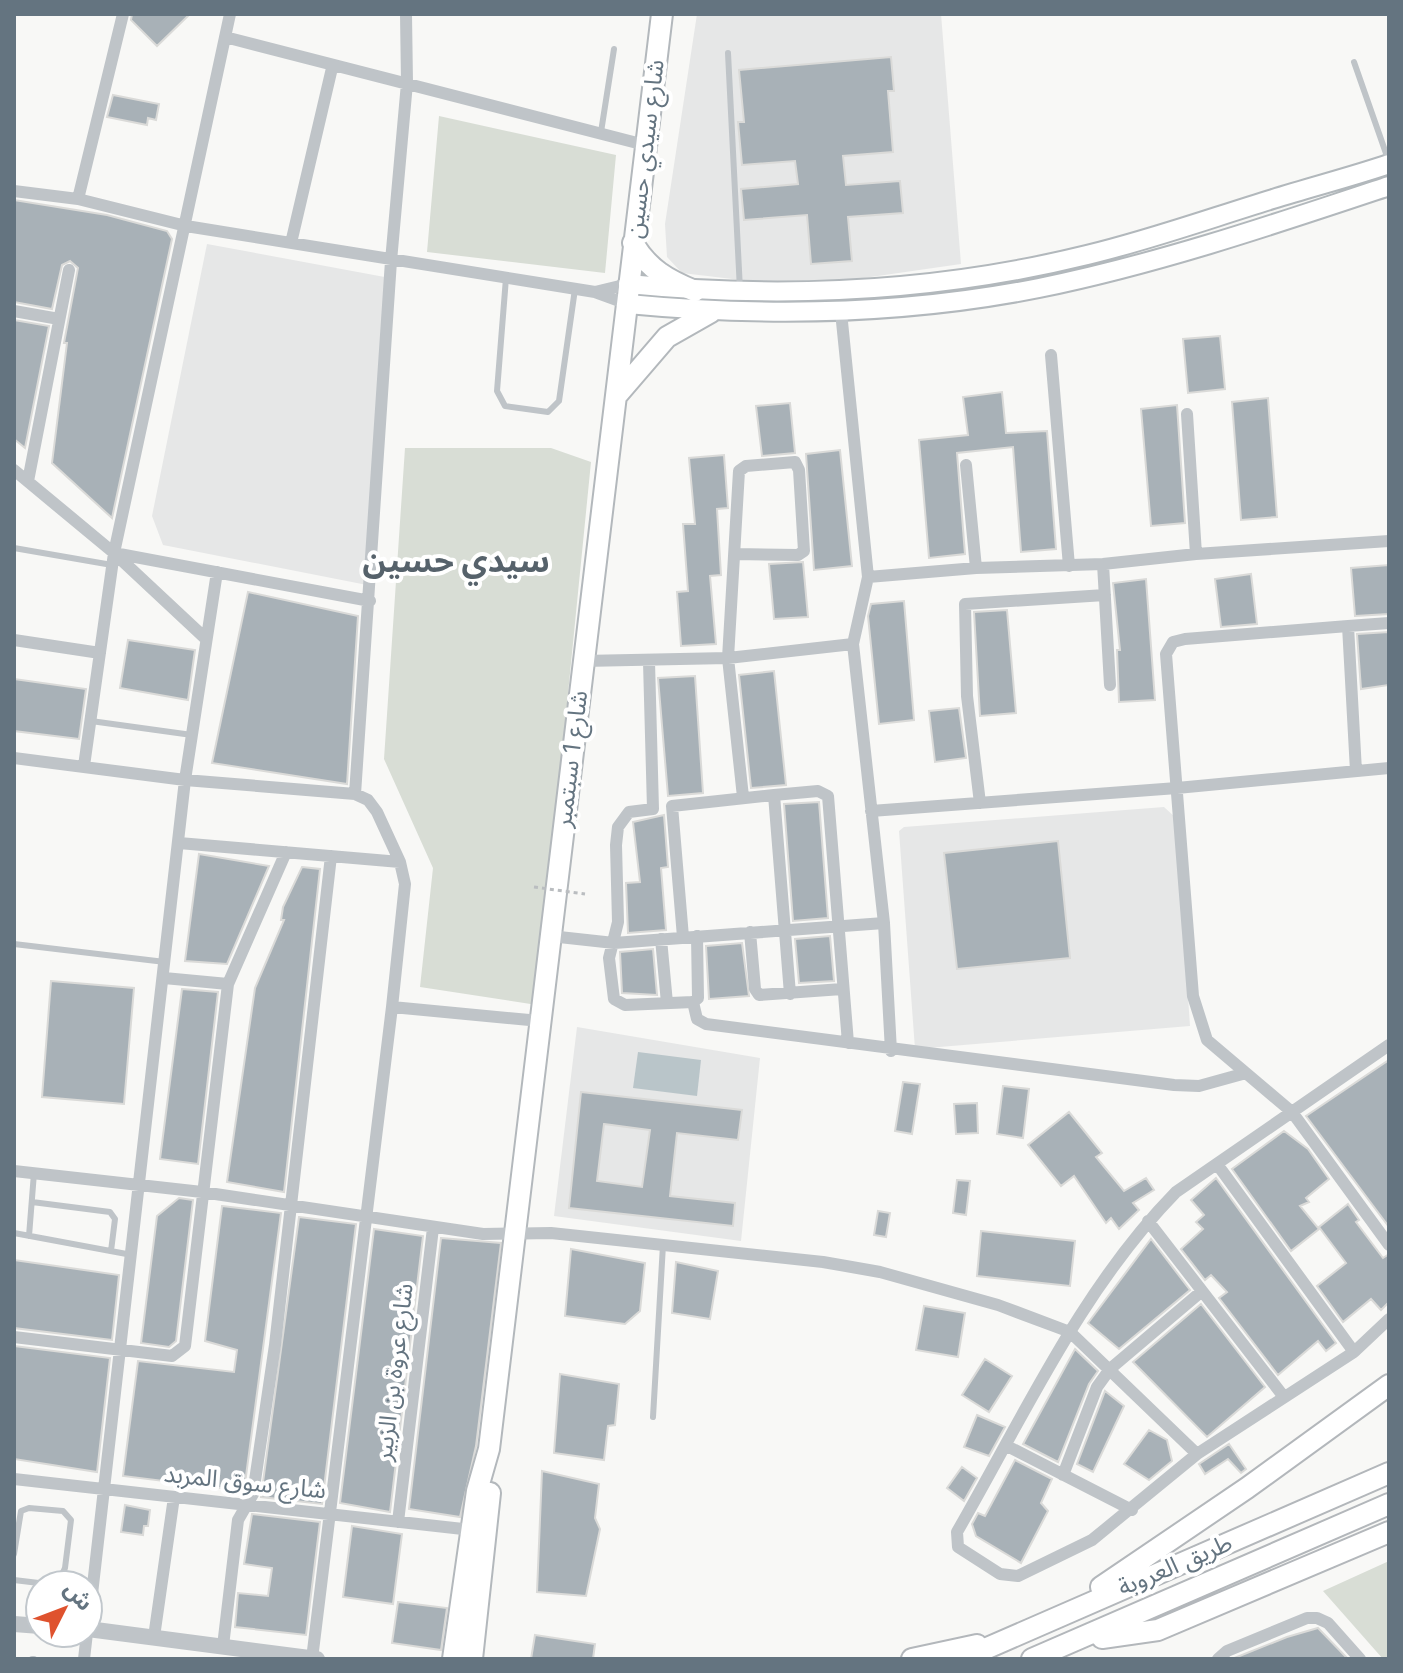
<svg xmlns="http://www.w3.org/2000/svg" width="1403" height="1673" viewBox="0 0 1403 1673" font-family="Inter,'Noto Sans Arabic',sans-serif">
<rect width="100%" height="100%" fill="#f8f8f6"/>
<path fill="#e6e7e7" d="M697,14H941L961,264L801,287L682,273L667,257L665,224Z
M207,244L390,278L367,585L163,545L152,516Z
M1164,807L1176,818L1190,1026L915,1049L899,831L904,827Z
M577,1027L760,1058L741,1241L554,1216Z"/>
<path fill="#d8ddd5" d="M439,116L616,155L605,273L427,252Z
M405,448H551L591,462L537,1005L420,987L433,868L384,759Z
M1389,1561V1659H1383L1323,1591Z"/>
<path fill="#b9c5c9" d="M638,1052L701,1060L697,1096L633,1088Z"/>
<path fill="#a8b1b7" stroke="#dadad8" stroke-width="2" fill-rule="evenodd" d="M132,14H190L157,46L131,20Z
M891,57L894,91H888L893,152L843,156L846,185L900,181L903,213L848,217L852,261L811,264L807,215L744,220L741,189L798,184L795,161L742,165L738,122H744L739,70Z
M113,95L159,104L156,120L148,118L147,125L107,117Z
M14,200L107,215L167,231L172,239L112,518L52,463L67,343H64L78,268L70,261L62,265L52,309L14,302Z
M14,320L49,326L25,448L14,439Z
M1220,336L1225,389L1188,393L1183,339Z
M1002,392L1006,433L1047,431L1056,549L1021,552L1013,447L957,453L965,554L929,558L919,440L968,435L963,397Z
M1268,398L1277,517L1241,520L1232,402Z
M790,403L795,453L762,456L756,406Z
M1177,405L1185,523L1151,526L1141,409Z
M840,450L852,566L814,570L806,454Z
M724,455L728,508L717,509L721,575L710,576L716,644L681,646L677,592L688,591L683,524H695L689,458Z
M803,562L808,617L774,619L769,564Z
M1389,565V614L1355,616L1351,568Z
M1251,574L1257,624L1221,627L1215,579Z
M1146,579L1155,700L1119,702L1117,650H1120L1113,583Z
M248,592L358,616L347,784L212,763Z
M904,601L914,720L879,724L868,616L871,604Z
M1007,610L1016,713L980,716L974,612Z
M1389,632V685L1361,689L1357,634Z
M128,640L195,650L188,700L120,688Z
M774,671L786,785L751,788L739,675Z
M695,676L703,793L668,796L658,678Z
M14,679L86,689L79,739L14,731Z
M959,708L966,758L935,762L929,711Z
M819,802L828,918L793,921L784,804Z
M664,815L668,867L661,868L666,930L628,933L626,883L640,882L633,822Z
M1058,841L1070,958L957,969L944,853Z
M199,854L269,866L227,964L185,961Z
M302,867L320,869L284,1192L227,1182L255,988L284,920H281L283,907Z
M830,936L834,981L799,983L795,939Z
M742,943L749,996L709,999L706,946Z
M653,949L657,995L622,993L620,952Z
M51,981L134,988L124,1104L42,1097Z
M182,989L218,992L198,1164L160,1159Z
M1389,1060V1227L1306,1116Z
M903,1082L920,1084L912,1134L895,1131Z
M1003,1086L1029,1089L1023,1138L997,1134Z
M581,1092L742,1110L738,1140L677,1133L670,1196L735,1203L733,1226L569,1208ZM604,1124L650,1130L642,1187L597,1181Z
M977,1103L978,1133L956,1134L954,1104Z
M1069,1112L1102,1153L1096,1157L1124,1191L1146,1178L1154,1190L1133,1203L1139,1210L1119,1229L1111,1218L1106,1223L1074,1176L1061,1186L1028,1145Z
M1284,1131L1308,1149L1329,1179L1306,1198L1309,1202L1300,1206L1319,1229L1291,1251L1232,1169Z
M1216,1178L1336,1343L1326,1351L1318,1341L1278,1375L1219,1298L1227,1292L1211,1275L1205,1280L1181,1249L1203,1229L1196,1222L1204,1215L1191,1200Z
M957,1180L970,1181L966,1215L953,1213Z
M179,1198L193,1200L176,1341L169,1347L141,1343L157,1216Z
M1348,1204L1359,1220L1356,1222L1383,1258L1389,1254V1302L1381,1310L1371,1299L1343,1322L1317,1286L1346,1263L1319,1227Z
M222,1206L281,1213L244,1491L123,1476L138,1361L234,1372L237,1350L205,1341Z
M878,1211L890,1213L886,1237L874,1235Z
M299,1217L356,1224L322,1504L261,1497Z
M374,1229L423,1236L390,1512L340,1503Z
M981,1231L1075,1241L1070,1286L977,1276Z
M441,1238L501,1243L476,1446L460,1517L409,1509Z
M1151,1239L1190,1290L1119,1349L1088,1323Z
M571,1249L645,1263L640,1311L625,1324L565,1316Z
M14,1260L119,1275L112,1340L14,1328Z
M676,1262L718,1271L710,1319L672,1313Z
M1201,1304L1265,1387L1207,1437L1133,1362Z
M924,1306L965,1313L958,1357L916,1350Z
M14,1346L110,1358L97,1472L14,1459Z
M1075,1349L1098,1371L1089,1384L1058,1462L1023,1444Z
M985,1359L1012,1376L989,1412L962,1395Z
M560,1374L619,1384L615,1425L608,1426L604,1460L554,1453Z
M1105,1391L1124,1406L1093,1472L1077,1464Z
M977,1415L1005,1427L989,1456L964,1447Z
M1149,1430L1167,1440L1172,1461L1149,1480L1124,1464Z
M1229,1444L1246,1469L1241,1473L1228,1459L1205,1474L1199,1464Z
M1015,1460L1052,1479L1041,1503L1048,1511L1021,1563L976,1536L972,1524L978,1513L985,1516Z
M962,1467L977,1478L964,1501L947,1488Z
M542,1471L599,1484L595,1518L600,1529L586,1596L537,1592Z
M125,1505L150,1510L148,1526H144L143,1535L121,1532Z
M252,1514L320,1522L306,1635L235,1627L238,1593L268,1596L272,1568L244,1564Z
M352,1526L402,1534L393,1604L343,1597Z
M398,1602L447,1608L441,1650L392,1643Z
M1318,1628L1348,1659H1232L1287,1637Z
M535,1635L595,1644L593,1659H531Z"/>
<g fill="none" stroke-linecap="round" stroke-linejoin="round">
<g stroke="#b2b8bc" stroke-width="22">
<path id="secondary" d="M628,284C782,299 937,292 1087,255C1150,240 1211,218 1273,199C1311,187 1351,177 1389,164
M628,304C764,317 903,315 1039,288C1157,264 1275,224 1389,186"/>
</g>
<g stroke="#b3b8bc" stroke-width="24">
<path id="primary" d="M633,243C648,269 668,280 695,291
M618,394L667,337L711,312
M453,1659L477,1491L489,1449L662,14
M472,1659L490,1493"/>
</g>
<g stroke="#b3b7bb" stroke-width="24">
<path id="trunk" d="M1101,1587L1247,1488L1389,1385
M1102,1638L1158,1630L1389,1532
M912,1659L977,1645
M962,1659L1389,1473
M1032,1659L1389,1504"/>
</g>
<path stroke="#bfc4c8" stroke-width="6" d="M728,53L740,290
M1354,62L1389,162
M601,132L614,49
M506,278L497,391L505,406L548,412L559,401L575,289
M14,548L112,565
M91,721L192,735
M14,944L165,962
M32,1202L110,1212L115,1219L111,1251
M14,1233L132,1255
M29,1236L34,1173
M653,1417L663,1245
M14,1554L21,1511L29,1508L63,1511L71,1520L65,1568L59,1581L47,1584L14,1580
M32,1659H34"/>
<path stroke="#bfc4c8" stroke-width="12" d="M406,14L407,83L391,261L355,794L368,800L377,812L400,862L405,884L392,1007L540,1021
M225,37L645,145
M14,191L78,199L186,226L595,292L628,304
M78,199L123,14
M291,243L332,68
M595,292L628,284
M14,311L59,319
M841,312L868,577
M1051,355L1069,566
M1187,414L1196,554
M966,465L976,568
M14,470L114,553L206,639
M28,481L69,270
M114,553L370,601
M735,554L798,555L804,551L799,470L795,462L746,466L739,471L728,658L743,797
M1103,564L1110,685
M1348,626L1185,639L1173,642L1166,654L1193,996L1207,1040L1292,1112L1389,1245
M14,640L100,653
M583,661L728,658L853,644
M649,662L653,809L629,812L618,827L616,845L618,922L609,958L614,999L625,1005L693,1002L698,998L697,936
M14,758L185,780L355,794
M84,766L114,553L230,14
M1356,771L1348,626L1389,623
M774,795L818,791L828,796L848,1043
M980,803L967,696L965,604L1105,595
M871,811L1177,788L1389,768
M179,843L400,862
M884,923L891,1051
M750,932L755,989L759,995L842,989
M550,936L614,943L884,923L853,644L868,577L976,568L1103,564L1196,554L1389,541
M683,937L672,806L774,795L790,994
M661,939L667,1003
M164,978L228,984
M693,1002L697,1019L706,1024L1174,1085L1199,1086L1246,1073
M1389,1045L1176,1192C1081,1289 1024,1416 957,1532L958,1547L1000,1574L1018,1576L1092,1540L1197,1454L1354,1352L1389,1319
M1217,1164L1354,1352
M14,1171L202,1192L483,1234L551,1233L823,1262L880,1272L998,1305L1070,1332L1197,1454
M1148,1221L1284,1397
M14,1337L172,1356L185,1346L228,984L286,852
M1007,1446L1132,1510
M1063,1475L1097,1387L1110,1369L1202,1291
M14,1479L472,1530
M398,1522L433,1228
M88,1629L185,780L217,572
M154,1637L174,1497
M223,1646L238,1520L253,1494L275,1345L331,856
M84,1659L87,1633
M312,1659L392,1007
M1218,1659L1227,1651L1307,1618H1317L1328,1623L1360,1659"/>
<path stroke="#bfc4c8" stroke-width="16" d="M14,1624L40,1626
M88,1629L317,1659"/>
<use href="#secondary" stroke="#fff" stroke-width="18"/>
<use href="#primary" stroke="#fff" stroke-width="20"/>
<use href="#trunk" stroke="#fff" stroke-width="20"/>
<path stroke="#babdc0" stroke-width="3" stroke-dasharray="4 4" stroke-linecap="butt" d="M534,887L585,894"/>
</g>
<g text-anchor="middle" stroke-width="8" stroke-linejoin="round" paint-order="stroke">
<g font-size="24" fill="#647480" stroke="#fff">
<text transform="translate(645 149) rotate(-83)" y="8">شارع سيدي حسين</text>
<text transform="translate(571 759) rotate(-83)" y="8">شارع 1 سبتمبر</text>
<text transform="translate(394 1372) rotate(-83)" y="8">شارع عروة بن الزبير</text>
<text transform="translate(245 1482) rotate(6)" y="8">شارع سوق المربد</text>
<text transform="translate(1175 1565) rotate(-23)" y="8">طريق العروبة</text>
</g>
<g font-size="32" font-weight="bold" fill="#56626b" stroke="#fff">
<text x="456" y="572">سيدي حسين</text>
</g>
</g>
<rect width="1403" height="1673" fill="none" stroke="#647480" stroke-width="32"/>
<g transform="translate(64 1609) rotate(48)"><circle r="38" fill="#ffffff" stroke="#c1c7cc" stroke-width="2"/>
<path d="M0-6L14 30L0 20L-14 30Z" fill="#df522e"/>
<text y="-12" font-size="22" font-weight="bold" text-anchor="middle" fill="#647480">ش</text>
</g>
</svg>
